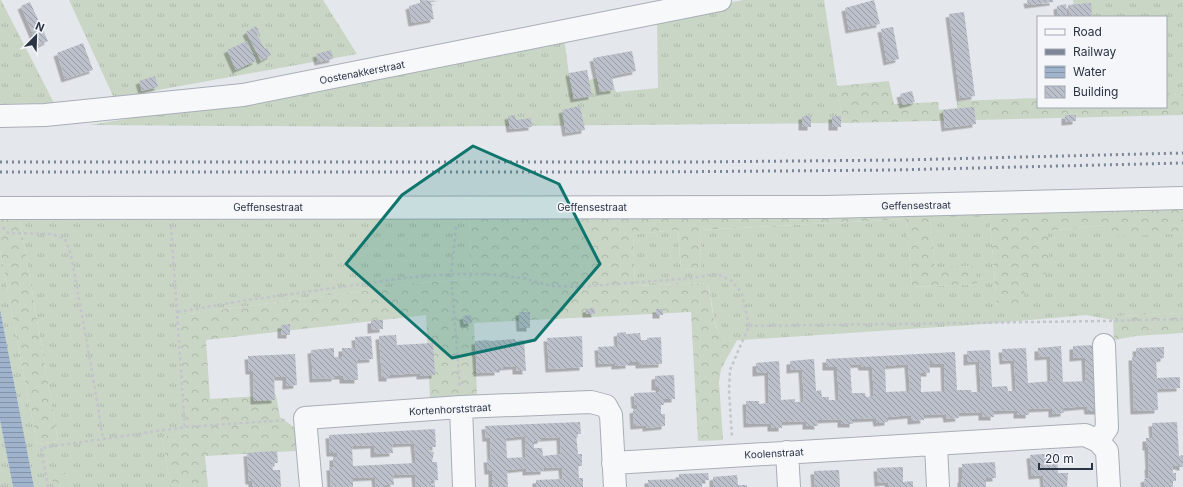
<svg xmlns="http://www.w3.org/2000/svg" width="1183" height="487" viewBox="0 0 1183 487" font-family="Inter,sans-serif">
<defs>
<pattern id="grass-tufts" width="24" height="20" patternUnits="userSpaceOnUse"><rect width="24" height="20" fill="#c9d6c5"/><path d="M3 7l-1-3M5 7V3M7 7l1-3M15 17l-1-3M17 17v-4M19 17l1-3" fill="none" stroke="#adb8ab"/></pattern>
<pattern id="forest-crowns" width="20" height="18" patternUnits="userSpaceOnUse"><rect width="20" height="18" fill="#c9d6c5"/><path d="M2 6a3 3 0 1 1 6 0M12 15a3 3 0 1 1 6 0" fill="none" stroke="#adb8ab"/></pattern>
<pattern id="water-rules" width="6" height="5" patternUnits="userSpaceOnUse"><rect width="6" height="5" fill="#9fb4cc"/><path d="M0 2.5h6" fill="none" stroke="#8293a7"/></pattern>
<pattern id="building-back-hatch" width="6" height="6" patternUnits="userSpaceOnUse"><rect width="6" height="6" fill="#bbc0ca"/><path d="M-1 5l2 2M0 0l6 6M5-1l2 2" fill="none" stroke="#989da6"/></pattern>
<filter id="shadow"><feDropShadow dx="-3.5" dy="3.5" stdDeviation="0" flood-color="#0004"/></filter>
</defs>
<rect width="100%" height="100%" fill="#e4e7ec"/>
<path fill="url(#grass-tufts)" d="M0,0H1L54,103L0,104Z
M69,0H323L357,54L114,98Z
M743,0H824L843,123L385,127L89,125L206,106L564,37L570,82L611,77L616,92L658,88L657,18Z
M1073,0H1183V94L1166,95V17H1075Z
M989,208L997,308L1023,276L1047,231L1106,225L1111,231L1120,236L1183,233V313L1118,316L1113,320L1086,315L985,324L726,341C709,325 715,303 707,283L635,286L633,234L678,230L681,270L701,269L700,230L906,219L912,287L976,284L975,266L935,268L929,209Z
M469,213L472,279L422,283L181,315L178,321L187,433L162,437L171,487H71L68,474L53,477L54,487H34L0,309V250L37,444L58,441L19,215Z
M0,420L13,487H0Z"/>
<path fill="url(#forest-crowns)" d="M889,81L894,104L938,102L939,110L957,108V101L1038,98V107H1166V95L1183,94V115L843,123L837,86Z
M1183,203V233L1120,237L1111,231L1106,225L1048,231L1050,273L1023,276L1025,306L997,308L989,208Z
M929,209L935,267L976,266L977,284L912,287L906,219L700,230L701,269L681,270L678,230L633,234L635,286L707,283C714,303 709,325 726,341L737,340L721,369L719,382L723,440L698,441L691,312L474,323L477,395L430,398L426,315L206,340L210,399L276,395L280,417L295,428L296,451L205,456L208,487H171L162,437L187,432L178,321L181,315L422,283L472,279L469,213Z
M19,215L58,441L37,444L0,250V216Z
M1183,313V333L1136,336L1114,340L1113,320L1118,316Z
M69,474L71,487H54L52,477Z"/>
<path fill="url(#water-rules)" d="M0,309L34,487H13L0,420Z"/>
<path fill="url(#building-back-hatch)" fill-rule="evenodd" filter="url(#shadow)" d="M420,0L439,1L431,2L434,19L412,23L409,6L420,3Z
M874,0L880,24L849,30L845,8Z
M1027,0H1053V2L1028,5Z
M30,2L48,41L38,46L21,6Z
M1091,3L1092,17H1070L1068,5Z
M1066,4L1067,16L1058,17L1057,6Z
M964,12L975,96L960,98L949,14Z
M256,26L260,34L257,35L265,49L267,48L271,55L261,61L246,32Z
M893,27L899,59L887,62L881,29Z
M247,41L256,61L236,70L227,50Z
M83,43L93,70L65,79L57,53Z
M331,50L333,59L318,62L316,54Z
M632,51L636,71L612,76L614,90L600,92L593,58Z
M587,70L592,96L574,99L569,73Z
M155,76L158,87L142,91L139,81Z
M912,91L915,102L903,105L900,94Z
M580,106L585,130L566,133L562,110Z
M974,107L976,124L945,128L943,110Z
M515,115L516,120L531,118L532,127L510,129L508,116Z
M1065,115H1076V121L1065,122Z
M802,116H811V127H802Z
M832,116H841V127H832Z
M594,308L595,314H586V309Z
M656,309H663V315H656Z
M519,312H530V328H520Z
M471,315L472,323L464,324L463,316Z
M371,320H383V329L371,330Z
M290,324V335H281V325Z
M626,332V334L640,333L641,340H647V338L661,337L662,364L639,365V362H629V365L615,366V363L599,364L598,347L618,346L617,333Z
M396,335L397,345L433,343L435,375L420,376V373L390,375V378H382L379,336Z
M371,336L373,359L357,360L358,380H343V376H335V378L313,379L311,350L334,348V357H342V348H356L355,337Z
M582,336L583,367L549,369L547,338Z
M515,339V341L524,340L526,371H516V366L503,367V369H498V372L477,373L475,341L490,340L489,341Z
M1096,345L1099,411H1088L1087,406L1064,408V413L1052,414V408L1029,409V415H1017V410L994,411V417H982V412L958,413L959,418L947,419L946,414L923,415L924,420L911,421V415L888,417V422L877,423L876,418L853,419V424H841V419L817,420L818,426H806V421L782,422V428H771V423L747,424L746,401H759V404L769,403L768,372L756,373V363L779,361L781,400L795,399V402H804L802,369L790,370V361L814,359L816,391L821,390L822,397H829V400H839L837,367H826V359L955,352L957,390H971L972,392H981L979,361L967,362V351L990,350L992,387L1007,386L1008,391H1016L1014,360L1003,361L1002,349L1026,348L1028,383L1051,381L1050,356L1038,357V348L1061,346L1063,382L1086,381L1085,357L1073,358V346ZM929,361H932L933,364H944L945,391L921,392V373H930ZM861,364L862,367H872L874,396L866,397L865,393H852L850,365ZM908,364L910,391L886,392L885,366Z
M1164,347V358L1156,359L1157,378L1180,377V388L1157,389L1158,410L1134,411L1132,357H1137L1136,348Z
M295,354L297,385L286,386V377H274L275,400L254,401L253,371H249L248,356Z
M674,375L675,399H664V405H661V414H665V426L646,428V425L634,426L633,410L637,409V405H635L634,393L659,392V387H655V376Z
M580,422L581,434H576L578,454H582V466H578L579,478H583V487H536V480L563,479L562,467L544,468V471L526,472V468L507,470L508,487H492V471H488L487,459H491L490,438H486L485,426ZM525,436L526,457L507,458L506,438ZM560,437L561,454L543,456L542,448H534V441L541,440V438Z
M1177,422L1179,456L1183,455V467H1180L1179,466H1172L1173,473H1176V481H1173V487H1145L1144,479L1149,478L1148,467L1149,466L1148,447H1146V438H1153L1152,423Z
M435,429L436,447H430L429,451L434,452L432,462H437L438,480L431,481V485L435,484V487H416L415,474L393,475L394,485H385V487H376L375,477L353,478V487L331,486L330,467H333V457H337V453H330L329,435ZM414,443L416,463L353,466L352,446L374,445V454L393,453L392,444Z
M277,451L278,463H272L273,470H280L281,487H252V481H249L247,453Z
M1057,453L1058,473H1068L1067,487H1044L1043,475L1032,476L1030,455Z
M995,462L996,478H986V487H961V479H962V464Z
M903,467V482L913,481V487H888V482L878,483L877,468Z
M839,470L840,487H815L814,471Z
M708,473L709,480H702V487H648V480L679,479V474Z
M737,475L738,485H747V487H713V477Z"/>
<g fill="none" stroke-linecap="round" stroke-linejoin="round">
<g stroke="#a9aeb7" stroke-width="24">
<path id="minor" d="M0,116L45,115L243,95L720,0
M0,208L826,207L1183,198
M1104,345L1107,428L1098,441L1107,451L1109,487
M461,407L464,487
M936,445L938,487
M787,452L789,487
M613,463L1085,435L1098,441
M311,487L305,418L461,407L591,402L606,406L611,415L615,487"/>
</g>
<path stroke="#c2c5cb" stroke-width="2.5" stroke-dasharray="3 3" stroke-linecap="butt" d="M171,226L185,427
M3,227L5,231L9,233L52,234L65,239L71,255L92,371L103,439
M456,227L451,274L460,388
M178,312L241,301L405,278L451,274H488L522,278L551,286L578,287L693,278L717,274L732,281L742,294L749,326L730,370L729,391L732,438
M749,326L1105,321L1183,319
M0,485V487
M48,487L41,448L185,427L286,420"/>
<use href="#minor" stroke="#f7f8fa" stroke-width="22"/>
<path stroke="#7d8696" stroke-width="3" stroke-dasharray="2 4" stroke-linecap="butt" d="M0,162H692L902,160L1183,153
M0,172H657L893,170L1183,163"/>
</g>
<path fill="#0f766e" fill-opacity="0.2" stroke="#0f766e" stroke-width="3" stroke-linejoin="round" d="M473,146L559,184L600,264L535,340L452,358L346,264L402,195Z"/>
<g text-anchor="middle" stroke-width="3" stroke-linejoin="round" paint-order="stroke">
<g font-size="10" fill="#2b3445" stroke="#f4f6f9">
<text transform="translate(362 72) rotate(-11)" y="4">Oostenakkerstraat</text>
<text transform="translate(916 205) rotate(-1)" y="4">Geffensestraat</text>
<text x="268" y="211">Geffensestraat</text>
<text x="592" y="211">Geffensestraat</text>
<text transform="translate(450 409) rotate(-3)" y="4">Kortenhorststraat</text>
<text transform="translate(774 453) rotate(-3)" y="4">Koolenstraat</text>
</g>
</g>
<rect x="1037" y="16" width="130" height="92" fill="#f4f6f9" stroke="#a4a8b1"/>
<rect x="1045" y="29" width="20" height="6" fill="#f7f8fa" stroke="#a4a8b1"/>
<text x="1073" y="36" font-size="12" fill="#2b3445">Road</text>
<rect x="1045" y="49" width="20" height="6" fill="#7d8696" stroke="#a4a8b1"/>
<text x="1073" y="56" font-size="12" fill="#2b3445">Railway</text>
<rect x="1045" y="66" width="20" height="12" fill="url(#water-rules)" stroke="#a4a8b1"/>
<text x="1073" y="76" font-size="12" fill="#2b3445">Water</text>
<rect x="1045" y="86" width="20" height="12" fill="url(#building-back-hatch)" stroke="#a4a8b1"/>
<text x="1073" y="96" font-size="12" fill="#2b3445">Building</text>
<g transform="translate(36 36) rotate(23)" stroke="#f4f6f9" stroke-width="3" paint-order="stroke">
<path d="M0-3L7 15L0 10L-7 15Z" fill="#2b3445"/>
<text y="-6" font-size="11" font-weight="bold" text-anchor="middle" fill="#2b3445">N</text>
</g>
<path d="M1039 463v6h53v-6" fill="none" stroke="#2b3445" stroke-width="2"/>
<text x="1045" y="463" font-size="12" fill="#2b3445" stroke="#f4f6f9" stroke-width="3" paint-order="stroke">20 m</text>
</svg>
